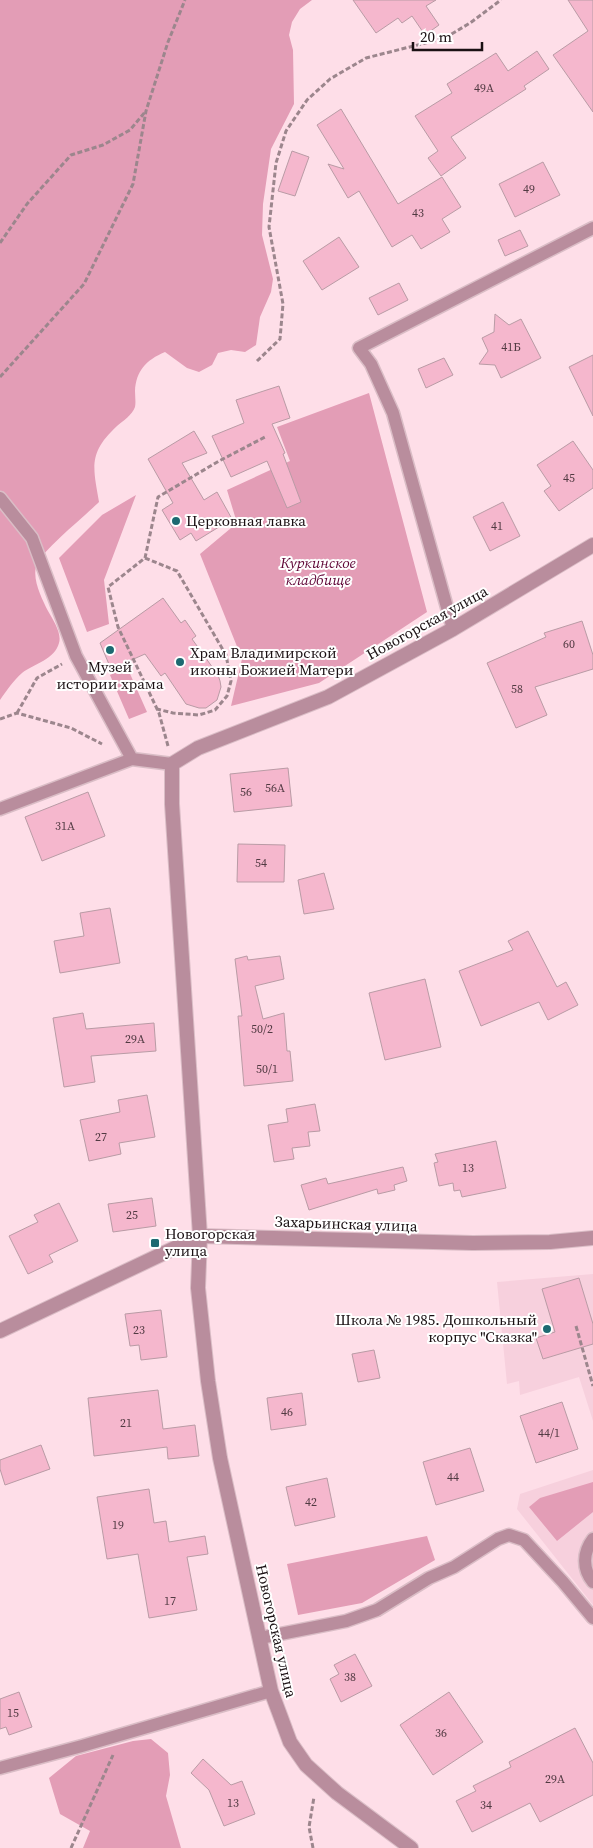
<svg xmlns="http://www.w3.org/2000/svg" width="593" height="1848" viewBox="0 0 593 1848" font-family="'Source Serif 4',serif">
<rect width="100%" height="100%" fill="#fedee8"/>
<path fill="#f7d0dd" d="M593,1274V1421L579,1377L520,1395L519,1381L507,1384L497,1282Z
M593,1470V1605L517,1509L520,1494Z"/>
<path fill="#e39db6" d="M0,0H312L300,9L292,22L289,35L293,50L294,104L271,149L263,204L262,235L273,279L271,292L260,317L256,345L245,352L231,350L218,353L212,365L199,372L187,368L165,352C146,360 136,371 135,391C135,396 136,402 135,407C132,415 123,421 117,426C88,453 93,467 99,502C86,515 43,550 37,564C31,578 42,599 48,611C53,620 62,633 59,643C55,659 34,664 22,673C13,681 7,690 0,700Z
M369,393L427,612L319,683L231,706L242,659L200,554L237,523L227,490L290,461L277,427Z
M136,495L104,580L109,624L87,632L59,558L102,515Z
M127,667L147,712L129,719L110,675Z
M593,1482V1512L557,1541L529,1507L540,1498Z
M427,1536L435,1560L362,1603L298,1615L287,1564Z
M151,1739L168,1753L170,1775L166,1796L181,1848H83L90,1831L60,1814L49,1778L76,1756L133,1741Z"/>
<path fill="#f5b7cd" stroke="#b99ba5" d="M353,0H436L426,6L439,25L425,35L412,16L402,23L398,18L376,33Z
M568,0H593V112L553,55L588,31Z
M537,51L549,69L524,86L526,89L451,137L466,158L441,176L428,158L438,151L415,116L452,93L447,84L496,53L508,71Z
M341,109L398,204L442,177L461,207L442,219L450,232L421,249L412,235L392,247L359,191L348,198L328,164L344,169L317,125Z
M292,151L309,157L295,196L278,191Z
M543,162L560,195L515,217L499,184Z
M520,230L528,246L505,256L498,240Z
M339,237L359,267L322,290L303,261Z
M399,283L408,300L378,315L369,298Z
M495,314L509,325L521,319L541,358L501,378L495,365L479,364L488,351L482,338L494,332Z
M593,355V416L569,367Z
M444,358L453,375L426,388L418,369Z
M279,386L290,418L272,424L285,453L283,454L301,502L287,508L267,461L231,477L212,436L244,423L236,400Z
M194,431L207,453L182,463L204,500L217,492L232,519L196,541L191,533L180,540L162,510L173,503L148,459Z
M573,441L593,470V488L559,511L544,491L551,486L537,465Z
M503,502L520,536L490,551L473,517Z
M163,598L181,623L185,620L196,636L192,639L218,675L220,681L221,687L217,700L206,708H199L186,704L165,673L161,676L145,654L111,669L100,643Z
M582,621L593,655V669L535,687L547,715L516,728L487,663L546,637L544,633Z
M288,768L292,806L234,812L230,774Z
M88,792L105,836L42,861L25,817Z
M238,844L285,845L284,882H237Z
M324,873L334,909L304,914L298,880Z
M110,908L120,963L60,973L54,941L84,936L80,913Z
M528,931L557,987L566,982L578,1005L548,1020L539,1002L481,1026L459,971L513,950L508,941Z
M247,956L248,960L280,956L284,979L255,986L263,1019L284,1013L287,1051H290L293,1081L244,1086L238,1016H242L235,959Z
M425,979L441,1047L385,1060L369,993Z
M83,1013L86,1029L154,1023L156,1051L91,1056L95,1082L64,1087L53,1018Z
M147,1095L155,1137L119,1143L121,1154L89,1161L80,1120L120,1112L118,1100Z
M315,1104L320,1131L308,1132L310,1146L292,1148L294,1159L274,1162L268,1125L288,1122L286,1109Z
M496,1141L506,1188L462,1197L460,1190L454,1191L453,1183L439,1186L434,1163L438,1162L435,1154Z
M403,1167L407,1181L394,1185L395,1190L378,1194L377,1189L309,1210L301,1185L326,1178L328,1184Z
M152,1198L156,1226L113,1232L108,1204Z
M59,1203L78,1241L49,1255L53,1262L28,1274L9,1236L38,1222L34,1215Z
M579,1278L593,1324V1344L543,1359L536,1338L555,1332L542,1289Z
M161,1310L167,1357L141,1360L139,1345L130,1346L125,1314Z
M374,1350L380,1378L358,1382L352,1354Z
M158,1390L163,1429L195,1425L199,1456L168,1459L167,1447L94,1456L88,1398Z
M302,1393L306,1425L271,1430L267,1398Z
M562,1402L578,1449L536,1463L520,1416Z
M41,1445L50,1469L5,1485L0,1469V1460Z
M470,1448L484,1491L436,1505L423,1462Z
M327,1478L335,1517L295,1526L286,1487Z
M149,1489L154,1523L166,1521L169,1542L205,1536L208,1554L187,1557L197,1610L149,1618L138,1554L107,1559L97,1497Z
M355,1654L372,1686L341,1702L330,1679L339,1674L334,1665Z
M19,1692L32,1727L9,1735L6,1727L0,1729V1699Z
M449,1692L483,1742L433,1775L400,1725Z
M575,1728L593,1763V1795L540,1822L530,1803L472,1832L456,1801L476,1791L473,1786L511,1767L509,1762Z
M203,1759L231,1785L242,1781L255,1814L224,1826L209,1790L191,1773Z"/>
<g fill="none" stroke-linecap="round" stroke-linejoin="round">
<g stroke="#dabdc6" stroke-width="15">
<path id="service" d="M0,498L32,538L76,656L132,759
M453,629L393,413L371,364L359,348L593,228
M0,809L132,759L172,764
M593,1539C583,1552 582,1569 593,1582
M260,1638L346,1621L377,1610L429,1578L454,1567L498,1539L509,1535L524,1540L563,1582L593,1618
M0,1768L82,1746L271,1691"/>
</g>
<g stroke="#dabdc6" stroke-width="16">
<path id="minor" d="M411,1848L337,1793L306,1765L290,1742L280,1715L271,1691L220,1458L208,1381L198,1288L200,1236L172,804V764L198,748L328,697L453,629L593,545"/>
</g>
<g stroke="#dabdc6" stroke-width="16">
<path id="tertiary" d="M0,1331L200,1236L473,1243L550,1242L593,1238"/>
</g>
<path stroke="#9c868d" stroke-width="3" stroke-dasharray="5 2.5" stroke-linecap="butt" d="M0,243L27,204L71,155L103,145L130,130L145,112
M257,361L280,339L283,304L269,227L276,163L286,131L307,100L330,79L366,58L445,38L470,23L501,0
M0,377L84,284L133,184L146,111L168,42L185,0
M145,558L177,571L226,655L231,681L227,696L215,710L199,715L173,713L157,709
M17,713L37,678L62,664
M0,719L17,713L71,728L102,744
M168,746L159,713L118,627L108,587L145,558L158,497L219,461L267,436
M576,1326L593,1386
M71,1848L113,1755
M313,1848L309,1827L314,1797"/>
<use href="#service" stroke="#b98d9d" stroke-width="12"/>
<use href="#minor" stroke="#b98d9d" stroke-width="14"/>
<use href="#tertiary" stroke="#b98d9d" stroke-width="14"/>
</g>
<g fill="#1d6971" stroke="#fff" stroke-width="2">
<circle cx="176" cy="521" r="5"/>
<circle cx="110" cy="650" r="5"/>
<circle cx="180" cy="662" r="5"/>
<rect x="150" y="1238" width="10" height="10" rx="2.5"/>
<circle cx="547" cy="1329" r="5"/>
</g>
<g text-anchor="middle" stroke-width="4" stroke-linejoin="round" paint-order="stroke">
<g font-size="12" fill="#513a42">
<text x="484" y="92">49А</text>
<text x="529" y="193">49</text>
<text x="418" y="217">43</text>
<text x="511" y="351">41Б</text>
<text x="569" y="482">45</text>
<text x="497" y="530">41</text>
<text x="569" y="648">60</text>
<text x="517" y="693">58</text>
<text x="275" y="792">56А</text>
<text x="246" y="796">56</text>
<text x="65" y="830">31А</text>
<text x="261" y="867">54</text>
<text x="262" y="1033">50/2</text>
<text x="135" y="1043">29А</text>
<text x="267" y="1073">50/1</text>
<text x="101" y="1141">27</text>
<text x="468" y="1172">13</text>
<text x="132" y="1219">25</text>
<text x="139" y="1334">23</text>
<text x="287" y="1416">46</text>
<text x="126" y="1427">21</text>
<text x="549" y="1437">44/1</text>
<text x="453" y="1481">44</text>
<text x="311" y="1506">42</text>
<text x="118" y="1529">19</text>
<text x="170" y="1605">17</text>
<text x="350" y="1681">38</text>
<text x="13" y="1717">15</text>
<text x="441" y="1737">36</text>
<text x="555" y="1783">29А</text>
<text x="233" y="1807">13</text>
<text x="486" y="1809">34</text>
</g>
<g font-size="15" fill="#1a1013" stroke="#fff" text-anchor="start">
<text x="186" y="526">Церковная лавка</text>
<text x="190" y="658">Храм Владимирской<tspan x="190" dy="17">иконы Божией Матери</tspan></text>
<text x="110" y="672" text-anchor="middle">Музей<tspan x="110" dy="17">истории храма</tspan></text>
<text x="165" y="1239">Новогорская<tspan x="165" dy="17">улица</tspan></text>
<text x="537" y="1325" text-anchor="end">Школа № 1985. Дошкольный<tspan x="537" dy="17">корпус "Сказка"</tspan></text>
</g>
<g font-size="15" font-style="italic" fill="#5e0435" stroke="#fff">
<text x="318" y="568">Куркинское<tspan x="318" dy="17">кладбище</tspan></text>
</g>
<g font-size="15" fill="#1a1013" stroke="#fff">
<text transform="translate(427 623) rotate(-29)" y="5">Новогорская улица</text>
<text transform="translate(346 1224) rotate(2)" y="5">Захарьинская улица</text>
<text transform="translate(276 1631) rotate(77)" y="5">Новогорская улица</text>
</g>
</g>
<path d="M413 42v8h69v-8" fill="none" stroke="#1a1013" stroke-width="2.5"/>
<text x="420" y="42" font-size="15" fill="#1a1013" stroke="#ffffff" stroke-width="4" paint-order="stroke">20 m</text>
</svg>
